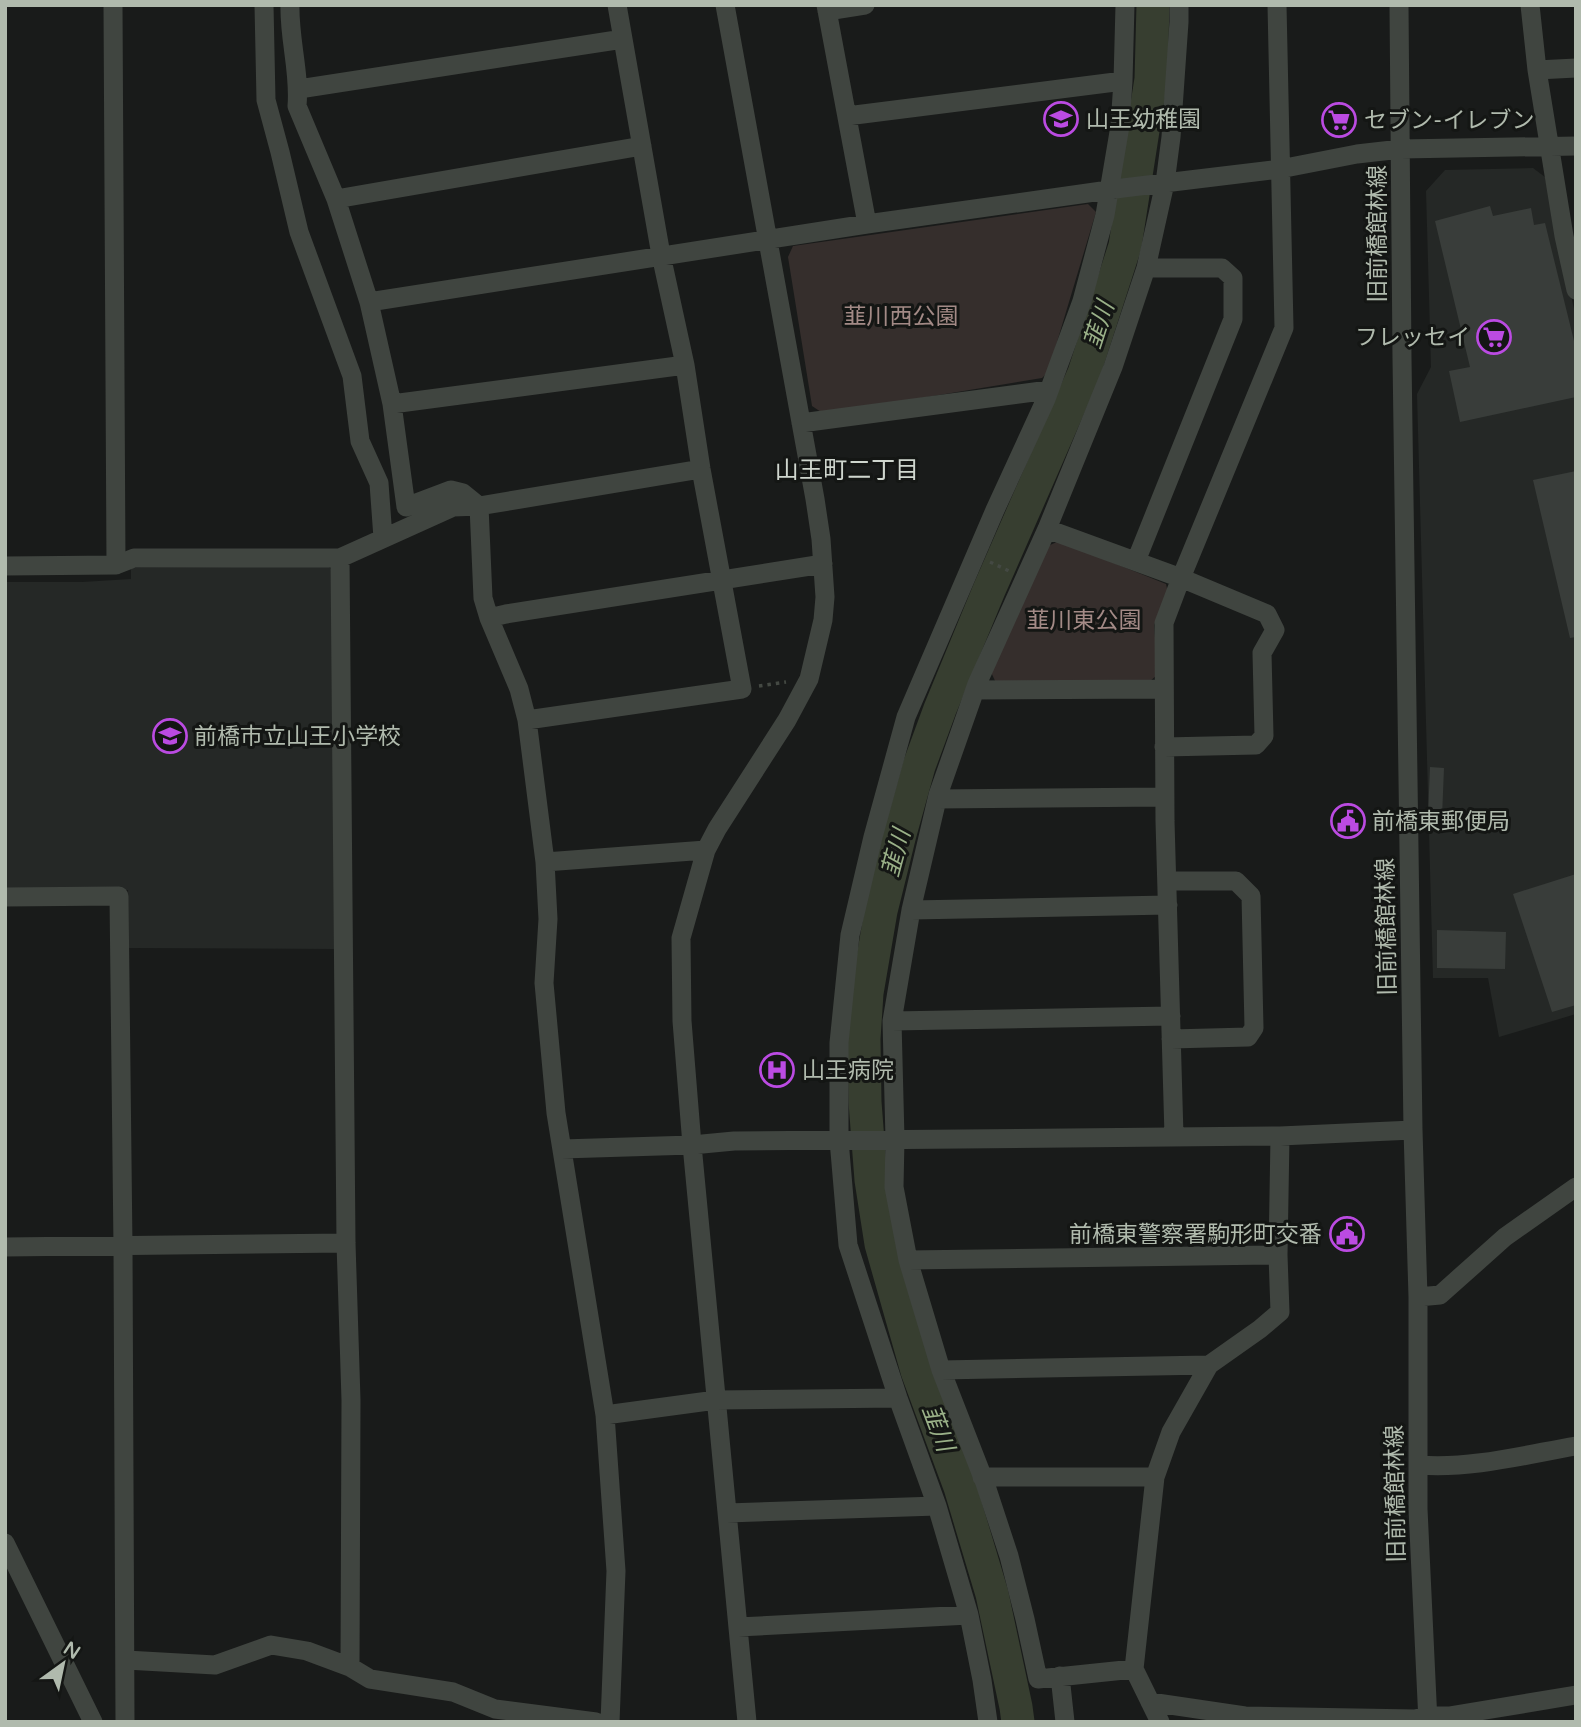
<svg xmlns="http://www.w3.org/2000/svg" width="1581" height="1727" viewBox="0 0 1581 1727" font-family="'Varela Round','Noto Sans JP',sans-serif">
<rect width="100%" height="100%" fill="#191b1a"/>
<path fill="#252826" d="M1533,168L1545,177L1576,318V1014L1499,1037L1488,978H1433L1417,394L1431,367L1426,191L1445,170Z
M328,566L333,571L336,949L129,948L128,890H5V582H82L131,579V568Z"/>
<path fill="#352e2c" d="M1088,204L1096,212L1048,372L1042,378L824,414L812,406L788,257L793,246Z
M1059,541L1166,584L1168,593L1154,625L1158,674L1148,683H996L991,672L1048,546Z"/>
<g fill="none" stroke-linecap="round" stroke-linejoin="round">
<path stroke="#373e30" stroke-width="33" d="M1018,1722L1016,1707L992,1594L960,1487L917,1371L881,1244L871,1180L865,1102L864,1039L867,993L881,911L900,834L919,766L940,709L989,590L1084,373L1125,246L1151,79L1153,5"/>
</g>
<path fill="#393d3a" d="M1490,206L1493,216L1531,208L1534,225L1545,223L1576,349V397L1460,422L1449,371L1470,367L1435,221Z
M1576,471V637L1570,638L1533,480Z
M1430,767L1444,768L1442,817L1428,816Z
M1576,874V1005L1552,1012L1513,894Z
M1437,930L1506,932L1505,969L1437,968Z"/>
<g fill="none" stroke-linecap="round" stroke-linejoin="round">
<path stroke="#444943" stroke-width="3.5" stroke-dasharray="3.5 5" stroke-linecap="butt" d="M990,562L1009,571
M759,686L786,682"/>
<path stroke="#404540" stroke-width="19" d="M113,5L116,565
M264,5L266,100L280,152L299,232L352,376L360,441L379,483L383,538
M290,5C289,39 300,72 297,106L336,199L369,302L392,404L406,507L451,490L463,493L479,506L483,598L489,618L519,689L527,720L545,862L548,919L544,983L556,1113L605,1415L616,1571L610,1722
M725,5L815,499L821,539L825,597L823,620L809,679L787,720L717,829L706,850L681,938L682,1021L692,1145L747,1722
M826,5L867,224
M1399,5L1402,358L1413,1130L1418,1297V1509L1428,1722
M1530,5L1537,70L1564,236L1576,290
M827,11L865,5
M1537,70L1576,68
M299,89L623,39
M847,116L1123,81
M336,199L642,146
M369,302L867,224L1123,188L1280,169L1357,154L1401,149L1576,146
M392,404L685,365
M801,423L1049,390
M1047,529L1181,578L1267,614L1275,630L1262,653L1264,736L1256,745L1164,747
M340,558L346,1243L351,1400L350,1667
M1136,561L1233,319V278L1222,268H1146
M5,566L116,565L134,558H340L453,507L479,506L701,469
M489,618L506,614L823,564
M975,690L1164,689
M527,720L742,689L701,469L685,365L661,255L617,5
M937,799L1165,797
M545,862L706,850
M1167,881H1236L1251,896L1254,1028L1248,1037L1171,1039
M5,897L119,896L123,1247L125,1722
M911,910L1168,905
M892,1021L1171,1016
M1174,1136L1165,821L1164,623L1181,578L1284,328L1277,5
M562,1149L692,1145L734,1141L1280,1136L1413,1130
M5,1247L346,1243
M908,1260L1278,1255
M1418,1297L1440,1295L1505,1237L1576,1187
M941,1370L1209,1365
M605,1415L716,1400L898,1398
M1419,1465C1471,1469 1524,1455 1576,1446
M982,1477H1155
M727,1513L937,1506
M5,1543L93,1722
M738,1627L969,1615
M126,1660L215,1665L271,1645L307,1651L350,1667L370,1679L453,1692L495,1709L596,1722
M1134,1669L1038,1679L1025,1619L1009,1556L985,1483L941,1370L908,1260L894,1187L895,1139L892,1021L911,910L938,795L977,684L1047,529L1113,367L1146,268L1165,183L1171,137L1179,22V5
M1060,1676L1065,1722
M1150,1702L1245,1716L1415,1719L1428,1716H1449L1576,1695
M988,1722L982,1680L969,1615L937,1506L898,1398L848,1245L839,1140V1043L850,935L873,837L906,717L995,510L1046,399L1082,301L1105,215L1120,126L1123,81L1125,5
M1160,1722L1134,1669L1155,1477L1171,1432L1209,1365L1260,1329L1280,1312L1278,1255L1280,1136"/>
</g>
<defs>
<g id="school-ring" transform="scale(1.75)"><circle r="9.5" fill="#141614" stroke="#bb4be2" stroke-width="1.5"/><path d="M0-5L7-2L0 1L-7-2ZM-4 1L0 2.5L4 1V4Q0 6-4 4Z" fill="#bb4be2"/></g>
<g id="supermarket-ring" transform="scale(1.75)"><circle r="9.5" fill="#141614" stroke="#bb4be2" stroke-width="1.5"/><path d="M-6-5.5h2.5l.6 2H6L4.5 2H-2.5L-4.4-4H-6ZM-1.5 3.2a1.3 1.3 0 1 0 .1 0ZM3 3.2a1.3 1.3 0 1 0 .1 0Z" fill="#bb4be2"/></g>
<g id="civic-ring" transform="scale(1.75)"><circle r="9.5" fill="#141614" stroke="#bb4be2" stroke-width="1.5"/><path d="M-.6-6.5H3V-4.5H.6V-3L4-1V1h2V6H-6V1h2V-1L-.6-3ZM-1.2 2.5V6h2.4V2.5Z" fill="#bb4be2"/></g>
<g id="hospital-ring" transform="scale(1.75)"><circle r="9.5" fill="#141614" stroke="#bb4be2" stroke-width="1.5"/><path d="M-5-5h3v3.5h4V-5h3V5h-3V1.5h-4V5h-3Z" fill="#bb4be2"/></g>
</defs>
<g fill-rule="evenodd">
<use href="#school-ring" x="1061" y="119"/>
<use href="#supermarket-ring" x="1339" y="120"/>
<use href="#supermarket-ring" x="1494" y="337"/>
<use href="#school-ring" x="170" y="736"/>
<use href="#civic-ring" x="1348" y="821"/>
<use href="#hospital-ring" x="777" y="1070"/>
<use href="#civic-ring" x="1347" y="1234"/>
</g>
<g text-anchor="middle" stroke-width="6" stroke-linejoin="round" paint-order="stroke">
<g font-size="23" fill="#b0baad" stroke="#141614" text-anchor="start">
<text x="1086" y="127">山王幼稚園</text>
<text x="1364" y="128">セブン-イレブン</text>
<text x="1470" y="345" text-anchor="end">フレッセイ</text>
<text x="194" y="744">前橋市立山王小学校</text>
<text x="1372" y="829">前橋東郵便局</text>
<text x="802" y="1078">山王病院</text>
<text x="1322" y="1242" text-anchor="end">前橋東警察署駒形町交番</text>
</g>
<g font-size="23" fill="#b0baad" stroke="#141614">
<text transform="translate(1377 234) rotate(-90)" y="8">旧前橋館林線</text>
<text transform="translate(1386 927) rotate(-91)" y="8">旧前橋館林線</text>
<text transform="translate(1395 1494) rotate(-91)" y="8">旧前橋館林線</text>
</g>
<g font-size="23" fill="#a38a86" stroke="#141614">
<text x="901" y="324">韮川西公園</text>
<text x="1084" y="628">韮川東公園</text>
</g>
<g font-size="24" font-style="italic" fill="#9ab188" stroke="#141614">
<text transform="translate(1099 325) rotate(-72)" y="8">韮川</text>
<text transform="translate(896 853) rotate(-75)" y="8">韮川</text>
<text transform="translate(938 1428) rotate(69)" y="8">韮川</text>
</g>
<g font-size="24" fill="#cfd6ce" stroke="#141614">
<text x="847" y="478">山王町二丁目</text>
</g>
</g>
<rect width="1581" height="1727" fill="none" stroke="#b0baad" stroke-width="14"/>
<g transform="translate(63 1664) rotate(33)" stroke="#141614" stroke-width="5" paint-order="stroke">
<path d="M0-5L12 26L0 18L-12 26Z" fill="#b0baad"/>
<text y="-10" font-size="19" font-weight="bold" text-anchor="middle" fill="#b0baad">N</text>
</g>
</svg>
